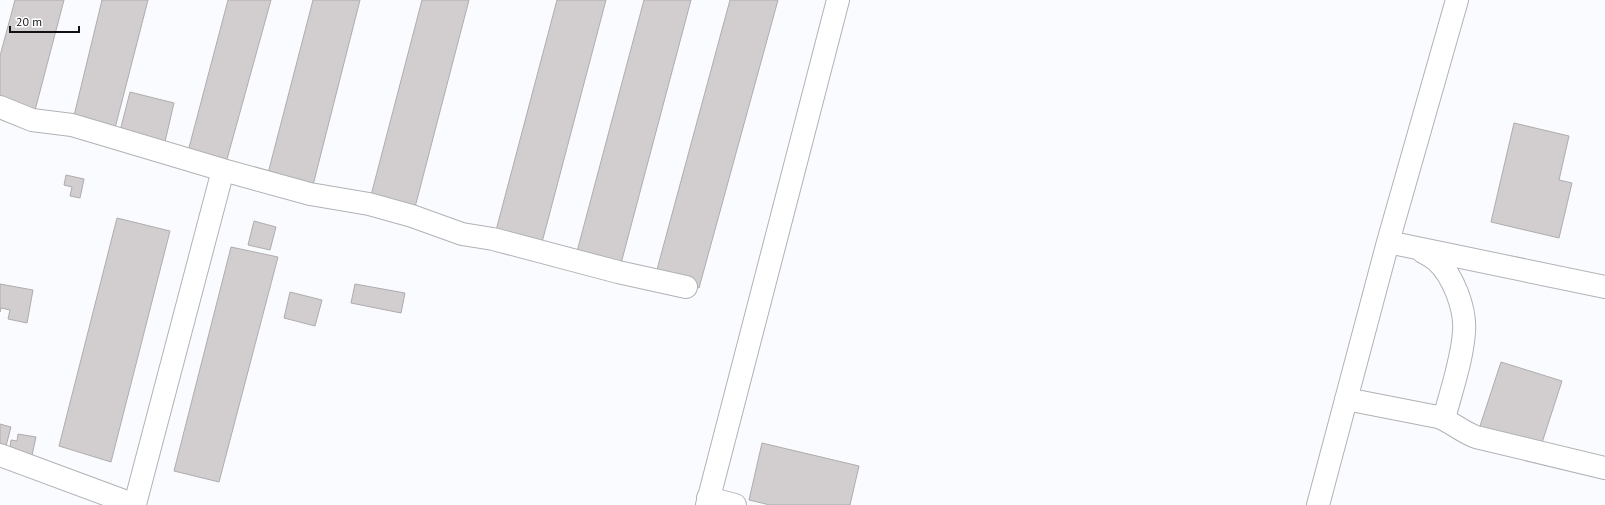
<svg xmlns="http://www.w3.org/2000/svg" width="1605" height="505" viewBox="0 0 1605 505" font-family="'PT Sans',sans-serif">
<rect width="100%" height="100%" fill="#f9fbfe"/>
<path fill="#d2cecf" stroke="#afacad" d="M15,0H64L33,118L0,105V56Z
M102,0H148L113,136L72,124Z
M228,0H271L224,170L186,159Z
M313,0H360L311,193L266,181Z
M422,0H469L413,215L369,203Z
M557,0H606L540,250L494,238Z
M644,0H691L619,271L575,259Z
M730,0H778L699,288L655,277Z
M130,92L174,103L164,146L119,135Z
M1514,123L1569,136L1559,180L1572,183L1559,238L1491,222Z
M66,175L84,179L80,198L70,196L72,187L64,185Z
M117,218L170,231L111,462L59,446Z
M254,221L276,227L270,250L248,245Z
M231,247L278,257L219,482L174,471Z
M0,284L33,290L27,323L8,319L10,310L1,308L0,312Z
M355,284L405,293L401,313L351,303Z
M290,292L322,300L315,326L284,318Z
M1501,362L1562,381L1540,449L1479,429Z
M0,424L11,427L5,450L0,448Z
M18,434L36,437L31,460L9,456L11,440L17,441Z
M762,443L859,466L850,505H770L749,500Z"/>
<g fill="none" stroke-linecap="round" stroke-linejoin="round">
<g stroke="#b0b2b5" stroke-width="24">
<path id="minor" d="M0,107L32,120L72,125L223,170L135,504
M223,170L310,194L369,204L412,216L462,234L493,239L618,272L686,287
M1388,242L1605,287
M1423,252C1427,254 1432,257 1436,260C1453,275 1466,309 1464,332C1462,361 1451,391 1444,419
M1346,399L1438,417C1452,422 1462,432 1476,437L1605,468
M0,455L135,505
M708,498L735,505
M707,505L838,0
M1318,505L1388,242L1457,0"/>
</g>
<use href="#minor" stroke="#fff" stroke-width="22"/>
</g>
<path d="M10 26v6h69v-6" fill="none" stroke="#111112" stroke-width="2"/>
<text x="16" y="26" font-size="12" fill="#111112" stroke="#ffffff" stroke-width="3" paint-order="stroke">20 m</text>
</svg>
